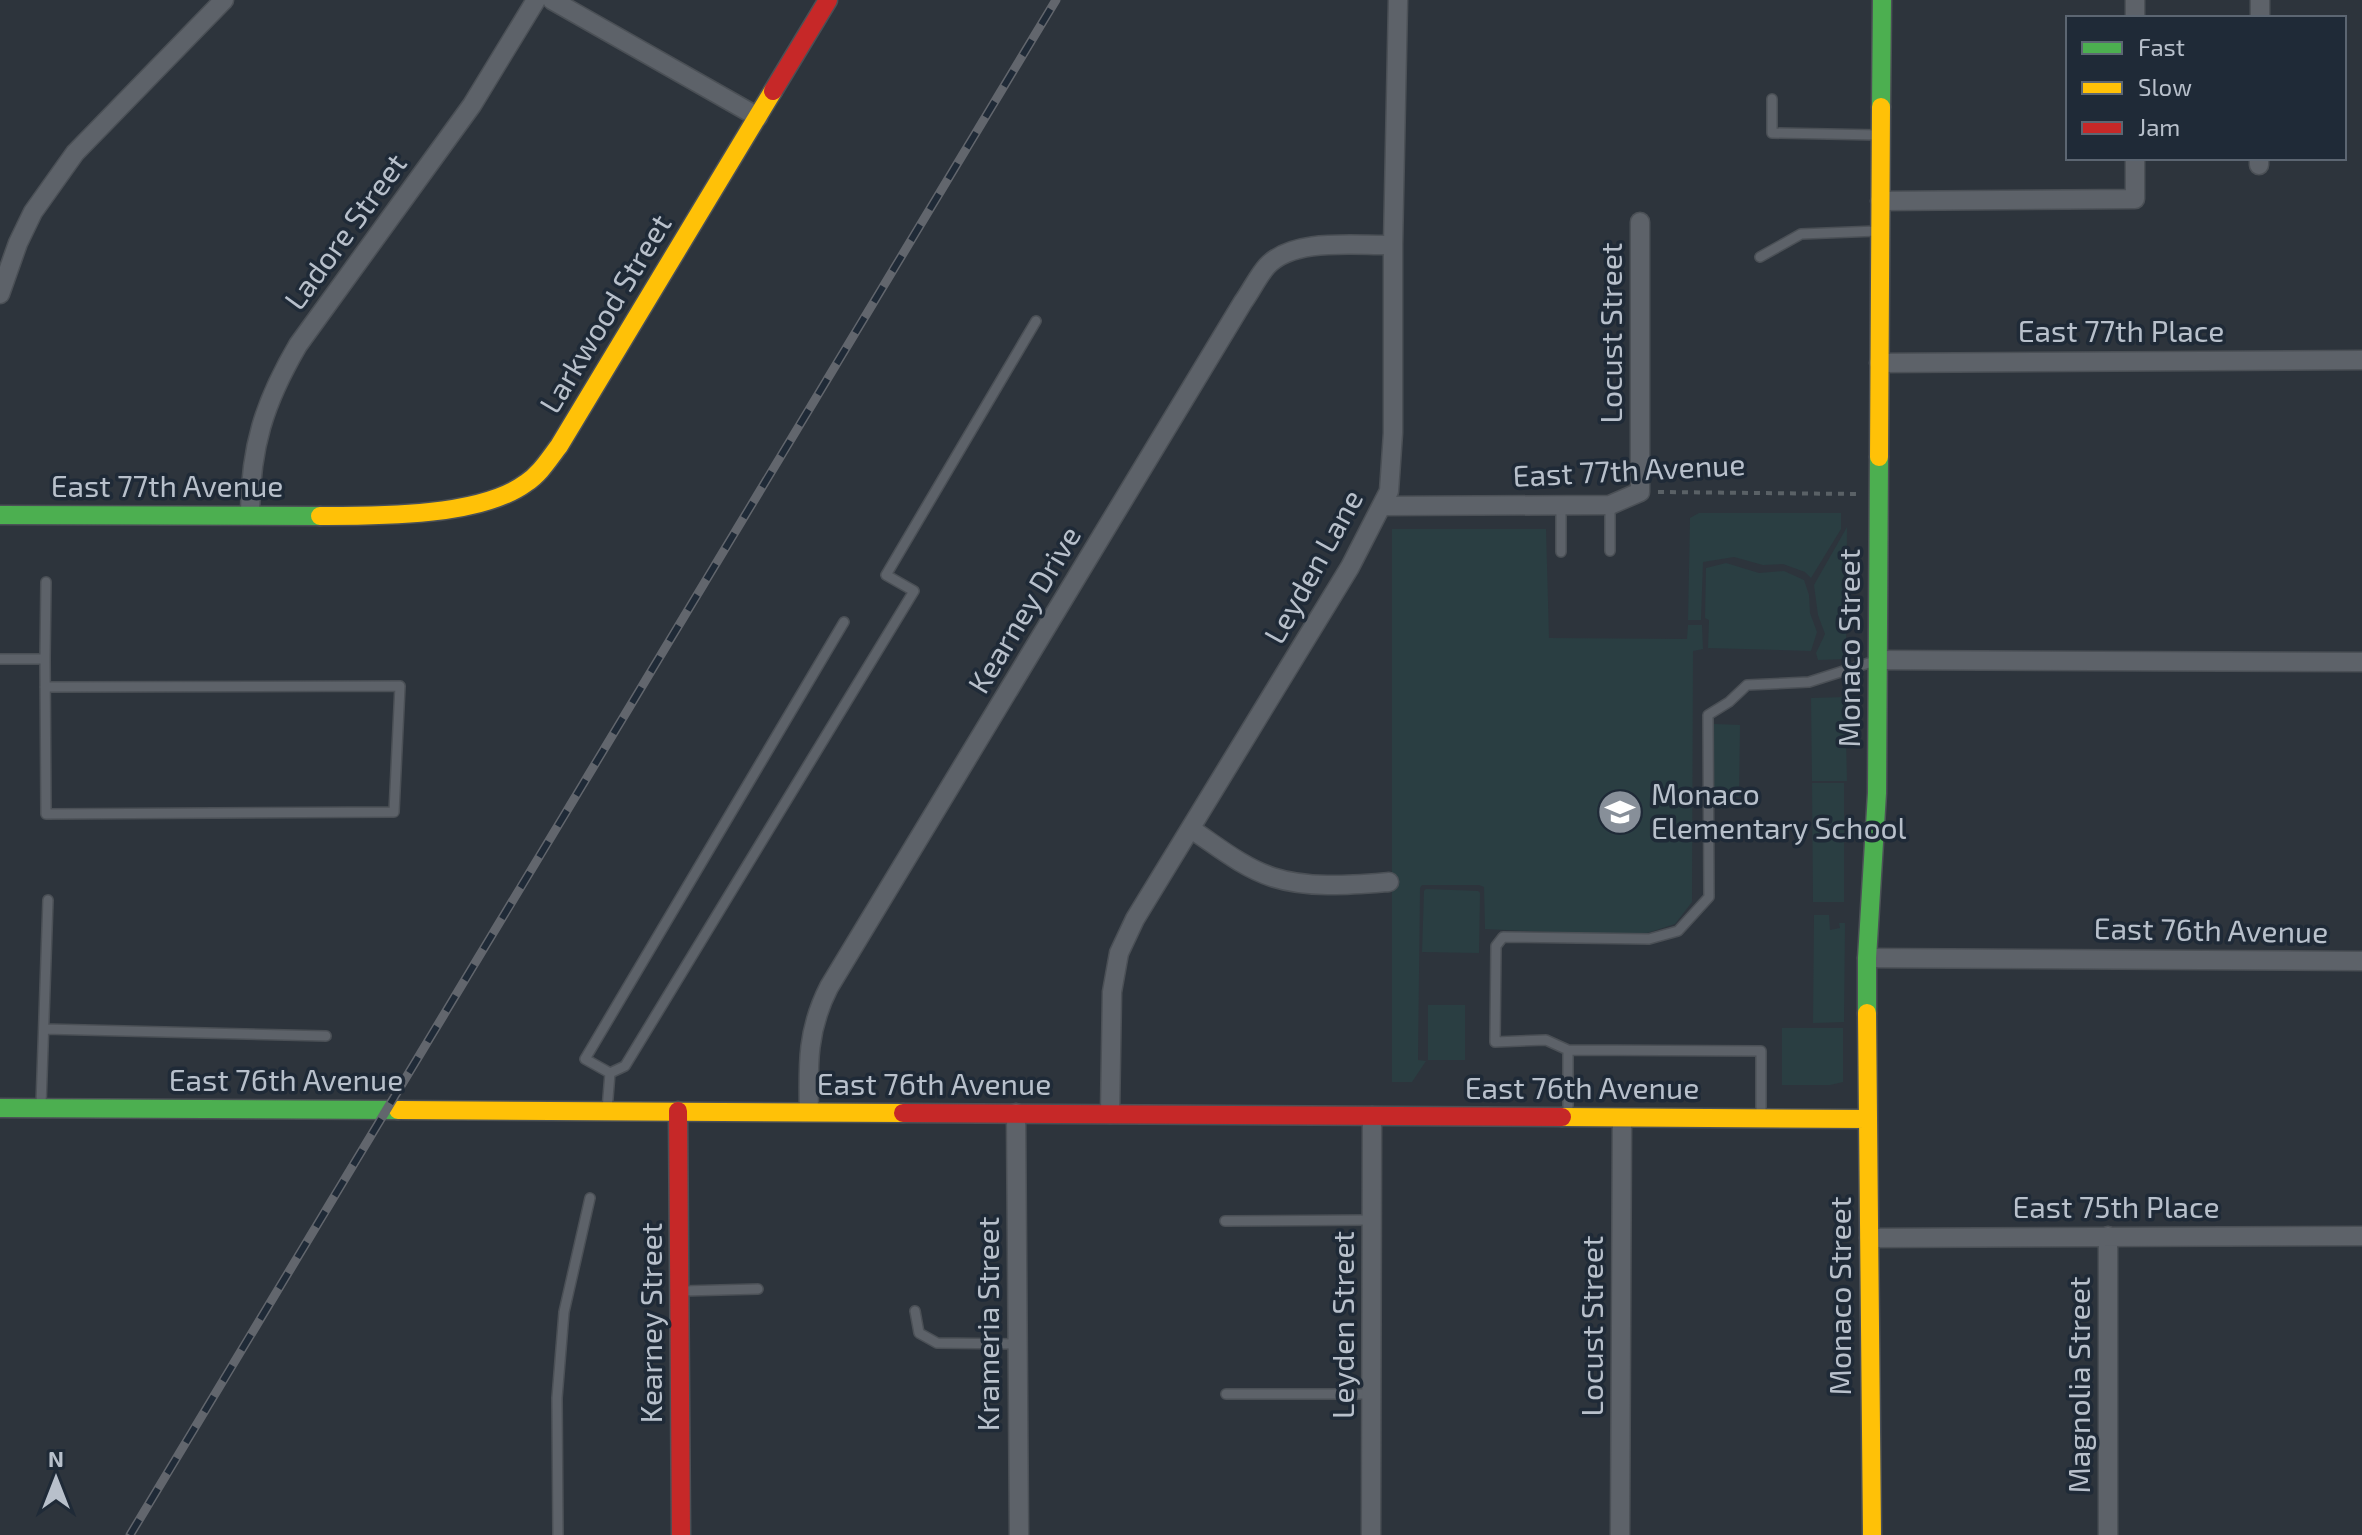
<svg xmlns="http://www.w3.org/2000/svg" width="2362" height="1535" viewBox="0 0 2362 1535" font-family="'Exo 2',sans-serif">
<rect width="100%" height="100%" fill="#2d343c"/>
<path fill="#2a3e42" d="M1699,513H1841V529L1811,578L1805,572L1783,564L1763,565L1734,557L1703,562L1701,620H1688L1690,518Z
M1847,527L1846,659L1818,660L1816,653L1825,634L1818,615L1814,585Z
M1392,529H1546L1549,638L1687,639L1688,625H1702L1703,649L1693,651L1692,902L1675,924L1638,936L1485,929L1484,887L1479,885H1422L1420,888L1418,1060L1426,1061L1412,1082H1392Z
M1726,563L1759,573L1784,571L1804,580L1809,595L1810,613L1817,632L1811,651L1708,648L1709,620L1705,618L1706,568Z
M1845,697L1847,781H1812L1811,698Z
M1714,724L1740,725L1739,797L1713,796Z
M1812,783H1844V902H1813Z
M1426,889L1478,891L1480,893L1479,953L1422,952L1424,891Z
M1814,915H1829L1830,930L1840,928L1839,923H1845L1844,1022L1813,1023Z
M1428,1005H1465V1060H1428Z
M1782,1028H1843V1082L1830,1085H1782Z"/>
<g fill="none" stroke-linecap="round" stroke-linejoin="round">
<g stroke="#4b5056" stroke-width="12">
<path id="lane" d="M1772,99V133L1878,135
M1760,257L1801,234L1877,231
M1561,505V552
M1610,505V551
M0,659H45L46,582
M45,659L46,814L394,812L400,686L45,687
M44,1029L326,1036
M1568,1050L1546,1040L1495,1042L1496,946L1503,937L1649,939L1678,931L1709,897L1708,715L1729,702L1747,685L1809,682L1875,661
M610,1073L625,1066L914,591L886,575L1036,321
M41,1105L48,900
M607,1110L610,1073L585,1059L844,622
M1568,1113V1050L1761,1051V1115
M1225,1221L1372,1220
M683,1291L758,1289
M915,1311L919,1333L937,1343L1017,1344
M1226,1394H1372
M558,1535L557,1398L564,1312L590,1198"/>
</g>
<g stroke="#4b5056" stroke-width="21">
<path id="street" d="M552,0L758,117
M2135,0V18
M2260,18V0
M2259,165V158
M1880,201L2135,199V158
M0,294L18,243L33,212L75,153L224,0
M1879,363L2362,360
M1383,506L1610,505L1640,492V222
M250,515C250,448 264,403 298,345L472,105L536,0
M1878,660L2362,662
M1191,829C1217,846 1242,867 1272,877C1309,889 1351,885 1389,882
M1867,958L2362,961
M809,1112C808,1064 807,1030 829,987L1243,302C1251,291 1258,276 1267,266C1294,237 1356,246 1393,245
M1016,1113L1019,1535
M1110,1114L1112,992L1119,953L1135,919L1350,567L1389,491L1393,433V245L1398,0
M2108,1236V1535
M1869,1238L2362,1236
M1371,1535L1372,1116
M1620,1535L1622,1118"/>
</g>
<g stroke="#4b5056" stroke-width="21">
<path id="fast" d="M1881,107L1882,0
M0,515L320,516
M1867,1013V958L1877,793L1879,457
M0,1108L398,1110"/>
</g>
<g stroke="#4b5056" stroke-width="21">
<path id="slow" d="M1879,457L1881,107
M320,516C376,516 480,517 526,483C540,474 549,459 559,446L773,91
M1867,1013L1872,1535
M398,1110L903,1113
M1562,1117L1868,1119"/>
</g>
<g stroke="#4b5056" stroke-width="21">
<path id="jam" d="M773,91L828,0
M678,1111L681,1535
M903,1113L1562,1117"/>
</g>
<path stroke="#5a6166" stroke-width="4" stroke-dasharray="6 6" stroke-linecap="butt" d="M1658,492L1857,494"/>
<use href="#lane" stroke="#5d6269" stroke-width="9"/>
<use href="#street" stroke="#5d6269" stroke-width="18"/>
<use href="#fast" stroke="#4caf50" stroke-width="18"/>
<use href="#slow" stroke="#ffc107" stroke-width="18"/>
<use href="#jam" stroke="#c62828" stroke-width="18"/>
<g stroke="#62666d" stroke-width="9">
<path id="rail" d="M130,1535L1056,0"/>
</g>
<use href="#rail" stroke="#1f2a37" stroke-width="6" stroke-dasharray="18" stroke-linecap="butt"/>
</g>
<defs>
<g id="school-disc" transform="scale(2.3)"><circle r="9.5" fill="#878f99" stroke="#1f2a37"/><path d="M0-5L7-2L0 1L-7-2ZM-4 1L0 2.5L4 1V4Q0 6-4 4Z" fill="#fff"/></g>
</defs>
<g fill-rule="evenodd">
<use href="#school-disc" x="1620" y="812"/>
</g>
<g text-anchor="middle" stroke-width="7" stroke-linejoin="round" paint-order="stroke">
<g font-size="30" fill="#b8c0cb" stroke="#1f2a37">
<text transform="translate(346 232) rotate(-54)" y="10">Ladore Street</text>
<text transform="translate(606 314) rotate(-59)" y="10">Larkwood Street</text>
<text x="2121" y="342">East 77th Place</text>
<text transform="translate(1612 333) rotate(-90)" y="10">Locust Street</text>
<text transform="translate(1629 471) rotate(-3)" y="10">East 77th Avenue</text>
<text x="167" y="497">East 77th Avenue</text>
<text transform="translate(1314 567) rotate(-61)" y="10">Leyden Lane</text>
<text transform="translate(1025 610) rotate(-59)" y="10">Kearney Drive</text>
<text transform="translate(1850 648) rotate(-90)" y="10">Monaco Street</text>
<text transform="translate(2211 931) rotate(1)" y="10">East 76th Avenue</text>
<text x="286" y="1091">East 76th Avenue</text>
<text x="934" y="1095">East 76th Avenue</text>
<text x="1582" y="1099">East 76th Avenue</text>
<text x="2116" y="1218">East 75th Place</text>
<text transform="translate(1841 1296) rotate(-90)" y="10">Monaco Street</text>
<text transform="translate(652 1323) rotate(-90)" y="10">Kearney Street</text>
<text transform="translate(989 1324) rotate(-90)" y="10">Krameria Street</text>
<text transform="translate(1344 1325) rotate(-90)" y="10">Leyden Street</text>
<text transform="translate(1593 1326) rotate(-90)" y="10">Locust Street</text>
<text transform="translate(2080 1385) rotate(-90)" y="10">Magnolia Street</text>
</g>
<g font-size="30" fill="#b8c0cb" stroke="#1f2a37" text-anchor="start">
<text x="1651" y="805">Monaco<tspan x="1651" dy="34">Elementary School</tspan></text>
</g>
</g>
<rect x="2066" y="16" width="280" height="144" fill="#1f2a37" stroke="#5c6672" stroke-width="2"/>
<rect x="2082" y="42" width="40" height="12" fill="#4caf50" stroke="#5c6672" stroke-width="2"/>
<text x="2138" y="56" font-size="24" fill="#b8c0cb">Fast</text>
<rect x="2082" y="82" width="40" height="12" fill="#ffc107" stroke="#5c6672" stroke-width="2"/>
<text x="2138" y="96" font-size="24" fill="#b8c0cb">Slow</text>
<rect x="2082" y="122" width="40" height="12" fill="#c62828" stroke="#5c6672" stroke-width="2"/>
<text x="2138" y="136" font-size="24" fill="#b8c0cb">Jam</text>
<g transform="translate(56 1479)" stroke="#1f2a37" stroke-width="6" paint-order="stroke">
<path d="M0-6L14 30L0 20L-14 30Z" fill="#b8c0cb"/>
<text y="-12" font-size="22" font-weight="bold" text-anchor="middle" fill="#b8c0cb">N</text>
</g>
</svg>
